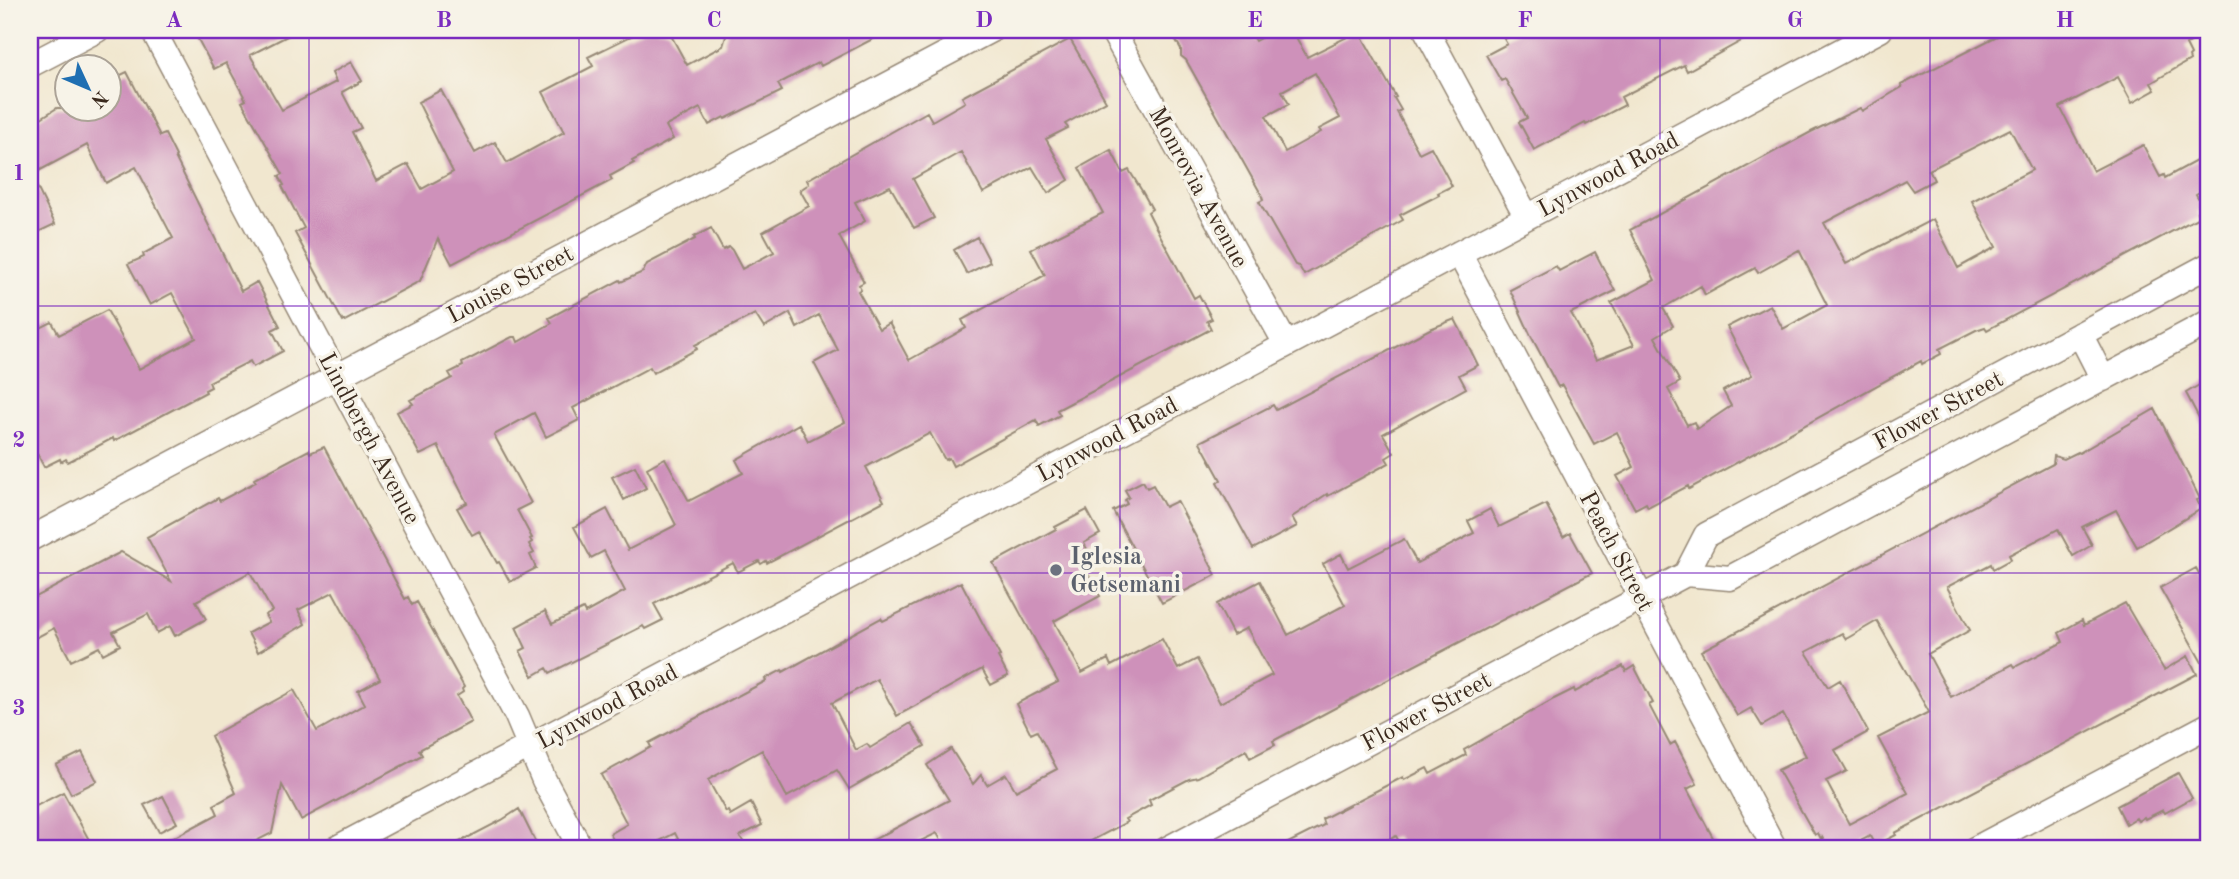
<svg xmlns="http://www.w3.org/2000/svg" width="2239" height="879" viewBox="0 0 2239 879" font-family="'Old Standard TT',serif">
<rect width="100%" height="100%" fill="#f7f3e8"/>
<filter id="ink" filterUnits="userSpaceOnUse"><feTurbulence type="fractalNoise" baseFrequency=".0143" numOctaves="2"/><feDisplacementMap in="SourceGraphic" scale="14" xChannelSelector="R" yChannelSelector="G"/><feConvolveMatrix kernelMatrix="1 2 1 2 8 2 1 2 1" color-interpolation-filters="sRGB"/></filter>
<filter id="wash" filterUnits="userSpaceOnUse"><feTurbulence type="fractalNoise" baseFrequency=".00686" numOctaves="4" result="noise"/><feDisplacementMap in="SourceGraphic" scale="28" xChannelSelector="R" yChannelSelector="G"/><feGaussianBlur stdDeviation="1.57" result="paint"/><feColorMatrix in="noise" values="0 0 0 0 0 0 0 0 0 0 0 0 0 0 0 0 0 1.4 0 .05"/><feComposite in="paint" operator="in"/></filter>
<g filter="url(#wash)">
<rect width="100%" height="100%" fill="#f1e7cf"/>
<g id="blocks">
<path fill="#ce91ba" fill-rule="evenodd" d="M193,30H299L250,55L282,110L336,82L332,73L351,62L362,81L342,92L361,128L352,132L376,181L408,164L422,189L453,172L418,102L441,90L475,153L495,142L507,163L564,132L543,92L593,66L588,57L643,30H668L687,65L723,46L728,30H890L821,66L819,62L778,84L782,91L725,119L724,117L709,125L700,108L666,126L673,139L632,161L634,163L610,176L612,180L452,264L438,238L420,281L343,322L295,233L304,228L282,186L284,185L279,176L283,174L242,102L246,100L226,63L214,69Z
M1170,30H1234L1238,37L1249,31L1255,41L1276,30H1292L1307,57L1359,31L1396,97L1394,98L1401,110L1397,112L1419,153L1431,147L1452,186L1438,193L1439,195L1400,215L1403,220L1304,275L1299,266L1295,265L1259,202L1263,200L1261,194L1186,60L1181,56V49ZM1315,73L1340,118L1319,129L1321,132L1285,152L1266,116L1289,104L1282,91Z
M1522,30H1761L1687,71L1684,65L1621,97L1625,105L1586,125L1585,123L1534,150L1519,122L1527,118L1505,79L1501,81L1486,55L1507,44L1504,39Z
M2009,30H2209L2186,45L2191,55L2189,57L2190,60L2151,83L2155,90L2132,103L2118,77L2060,107L2093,171L2143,145L2160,177L2164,175L2165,178L2209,154V186L2196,194L2204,208L2197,212L2199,217L1987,330L1985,327L1976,330L1939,349L1941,354L1922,364L1921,361L1689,489L1688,486L1648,507L1646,503L1635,509L1617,476L1634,467L1617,432L1594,444L1562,385L1558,387L1531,336L1510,290L1556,266L1559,271L1595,252L1615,291L1571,313L1596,360L1634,345L1611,303L1655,280L1630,230L1811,132L1860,108L1862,111L1902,87L1901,85ZM2010,129L2032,170L1972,201L1996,247L1958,268L1933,219L1846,264L1824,223L1905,180L1913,191L1934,180L1929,170ZM1799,250L1827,305L1783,329L1770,305L1727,327L1752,375L1723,391L1731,406L1697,429L1694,422L1687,425L1668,389L1680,382L1655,337L1673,326L1663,308L1701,286L1705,295L1755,268L1758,273Z
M1070,39L1106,101L1065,124L1068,128L1046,139L1069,180L1048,193L1032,167L983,193L961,152L913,179L934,218L914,228L890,186L855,202L865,221L839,236L864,282L859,285L861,289L858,291L879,329L889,323L909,360L966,328L962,320L1045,275L1031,249L1103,213L1079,168L1111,150L1123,173L1129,170L1142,191L1152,209L1148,212L1154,224L1194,298L1199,295L1212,319L1207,321L1211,329L1057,410L1060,415L1039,426L1036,420L953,466L949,458L945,460L930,433L866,467L884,501L767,563L766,561L761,564L759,561L738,572L733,563L654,604L663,620L645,629L643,626L550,673L547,668L533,676L520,651L526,648L516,627L545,611L552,624L583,609L585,613L625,591L604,551L591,558L574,527L607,509L628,550L676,525L647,468L665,458L689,501L743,473L736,460L799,424L808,441L845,422L814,363L838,350L819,315L797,328L790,313L764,328L755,314L695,345L697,349L653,373L650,367L573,408L579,420L546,437L534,413L494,435L531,503L517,510L532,538L530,539L532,542L529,544L534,553L530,555L536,568L510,582L499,562L497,563L479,531L472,535L457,508L467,503L438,446L420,455L397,412L413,404L410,400L452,378L449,373L463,366L462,363L512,337H516L518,342L552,323L549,318L620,280L621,282L643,272L647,264L695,239L694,237L711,228L723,250L729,247L732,250L742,269L774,252L763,232L809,206L800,190L809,184L807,180L927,112L932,121L965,102L962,97Z
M127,72L160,136L165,134L176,156L175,157L241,291L257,282L280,326L272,330L283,351L253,367L250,361L209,382L211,387L205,390L206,392L114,441L113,438L68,462L66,459L61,462L60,459L44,467L30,440V333L52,322L59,335L107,310L139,369L196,338L172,293L150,305L128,264L144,257L143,254L173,238L136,167L106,183L87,145L31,175L55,224L36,233L30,220V125L57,108H108V81Z
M977,237L990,262L967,274L954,250Z
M1455,319L1478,365L1459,375L1466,388L1383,434L1394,453L1386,458L1389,463L1328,496L1327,494L1292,517L1297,526L1253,549L1217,483L1221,480L1200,442L1273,405L1276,410L1430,329Z
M2209,379V437L2186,393Z
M2155,409L2200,499L2197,500L2201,509L2137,547L2116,510L2082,527L2092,545L2073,556L2058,529L2009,555L2011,559L1993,569L1991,564L1947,587L1970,630L1928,654L1951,697L2013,664L2015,667L2063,642L2059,633L2082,620L2084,625L2125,603L2164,670L2188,656L2197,674L1895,833L1896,835L1875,846L1870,836L1845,849H1829L1822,837L1821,839L1818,833L1815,835L1778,770L1806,756L1783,714L1762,726L1751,708L1737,716L1701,651L2053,464L2054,456L2064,459L2078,452L2079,453ZM1877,621L1929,712L1878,738L1908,793L1849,824L1826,781L1847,771L1835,750L1868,732L1840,680L1828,687L1806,652L1842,633L1846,639Z
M324,447L405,599L408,597L412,605L417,602L464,687L462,689L463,692L457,696L471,722L419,750L422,755L301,820L282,785L272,833L240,849H152L218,814L214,805L236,793L211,736L294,690L317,731L365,704L358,691L380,679L333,592L298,610L305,624L258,652L248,633L269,622L265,615L272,611L250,572L196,601L206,619L175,636L170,626L157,633L148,614L113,632L120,645L103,654L99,647L71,661L54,628L30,641V600L121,552L171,581L147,537L218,498L220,501L256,482L254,479L309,450L310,453Z
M635,466L646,488L624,500L612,477Z
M1143,481L1147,488L1153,485L1165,507L1177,501L1216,575L1162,603L1113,511L1127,504L1125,500L1129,497L1125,490Z
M1546,504L1563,537L1570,533L1592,573L1410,668L1273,741L1275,745L1250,758L1246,750L1198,777L1189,779L1149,800L1151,805L1125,819L1127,822L1076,849H946L937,833L904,849H856L949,800L927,765L951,749L973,784L981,775L987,785L1006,774L1016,791L1057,769L1037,731L1031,734L1016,704L1058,682L993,563L1056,529L1055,527L1087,510L1100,534L1084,543L1088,551L1078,556L1100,596L1054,621L1082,673L1108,659L1111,666L1162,639L1178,669L1197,659L1220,703L1272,675L1247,628L1233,635L1217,604L1260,581L1288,635L1345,605L1323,564L1341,554L1348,568L1404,539L1417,563L1474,533L1468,521L1490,509L1499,527Z
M2196,568L2209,592V675L2160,588Z
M961,582L1000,656L998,657L1008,676L991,685L982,669L897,716L877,679L832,703L856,750L867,744L870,748L911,723L925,746L849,789L837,770L787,797L762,750L708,780L726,812L728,811L730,815L751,803L762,825L740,836L747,849H683L675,833L644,849H618L610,834L627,824L601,775L651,747L649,743L766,681L765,679L782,670L783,672L881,618L883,621Z
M1623,666L1626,671L1634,666L1653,703L1649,705L1670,745L1675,742L1697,784L1687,789L1719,849H1403L1396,836L1369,849H1276L1324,825L1322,819L1403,777L1404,780L1427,768L1430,774L1466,755L1464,750L1554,699L1574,689L1575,692Z
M82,752L97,781L71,794L56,765Z
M2178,773L2192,798L2165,813L2163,810L2145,819L2144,817L2138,821L2136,818L2126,824L2117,806Z
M63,792L94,849H30V809Z
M163,796L177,823L159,832L144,805Z
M519,809L539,849H446L502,820Z"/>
</g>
</g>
<g filter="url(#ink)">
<use href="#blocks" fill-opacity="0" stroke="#968876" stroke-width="2"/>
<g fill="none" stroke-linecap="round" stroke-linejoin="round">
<g stroke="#968876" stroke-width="27">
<path id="street" d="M153,30L517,716L544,780L581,849
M1112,30L1286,344
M1426,30L1527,217
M30,65L97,30
M1459,253L1775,849
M2080,334L2103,379
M30,539L991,30
M1686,574L1706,535L2209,265
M335,849L1880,30
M1167,849L1686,574L1730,578L2209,322
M1975,849L2209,725"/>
</g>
<use href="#street" stroke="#fff" stroke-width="24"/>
</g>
</g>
<path fill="none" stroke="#7b2cbf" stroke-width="2" stroke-opacity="0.55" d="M309,30V849M579,30V849M849,30V849M1120,30V849M1390,30V849M1660,30V849M1930,30V849M30,306H2209M30,573H2209"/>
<circle fill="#6b7280" stroke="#f7f3e8" stroke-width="2.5" cx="1056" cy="570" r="7"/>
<g text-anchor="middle" stroke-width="7" stroke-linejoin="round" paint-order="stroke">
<g font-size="24" fill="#3b2a1e" stroke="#f7f3e8">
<text transform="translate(1608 174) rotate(-28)" y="8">Lynwood Road</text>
<text transform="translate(1199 187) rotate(61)" y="8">Monrovia Avenue</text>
<text transform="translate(510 284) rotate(-28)" y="8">Louise Street</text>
<text transform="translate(1938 410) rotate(-28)" y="8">Flower Street</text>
<text transform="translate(370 438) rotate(62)" y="8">Lindbergh Avenue</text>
<text transform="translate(1107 439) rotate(-28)" y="8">Lynwood Road</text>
<text transform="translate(1617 551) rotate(62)" y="8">Peach Street</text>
<text transform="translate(607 706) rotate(-28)" y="8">Lynwood Road</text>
<text transform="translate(1426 711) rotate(-28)" y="8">Flower Street</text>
</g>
<g font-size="24" font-weight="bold" fill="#5b616d" stroke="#f7f3e8" text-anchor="start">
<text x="1070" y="564">Iglesia<tspan x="1070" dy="28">Getsemani</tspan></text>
</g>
</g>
<rect width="2239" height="879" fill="none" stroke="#f7f3e8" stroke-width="77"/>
<g transform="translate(88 88) rotate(134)"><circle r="33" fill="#f7f3e8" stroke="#aca397" stroke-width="2"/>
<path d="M0-5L12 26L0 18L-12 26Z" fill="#1f6fb2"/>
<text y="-10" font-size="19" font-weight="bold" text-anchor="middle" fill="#3b2a1e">N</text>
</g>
<rect x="38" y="38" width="2162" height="802" fill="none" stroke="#7b2cbf" stroke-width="2.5"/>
<g font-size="23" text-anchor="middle" font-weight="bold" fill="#7b2cbf">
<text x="174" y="27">A</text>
<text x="444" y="27">B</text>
<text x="714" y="27">C</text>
<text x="984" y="27">D</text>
<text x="1255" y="27">E</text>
<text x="1525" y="27">F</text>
<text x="1795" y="27">G</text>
<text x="2065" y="27">H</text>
<text x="19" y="180">1</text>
<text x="19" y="447">2</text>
<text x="19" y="715">3</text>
</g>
</svg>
